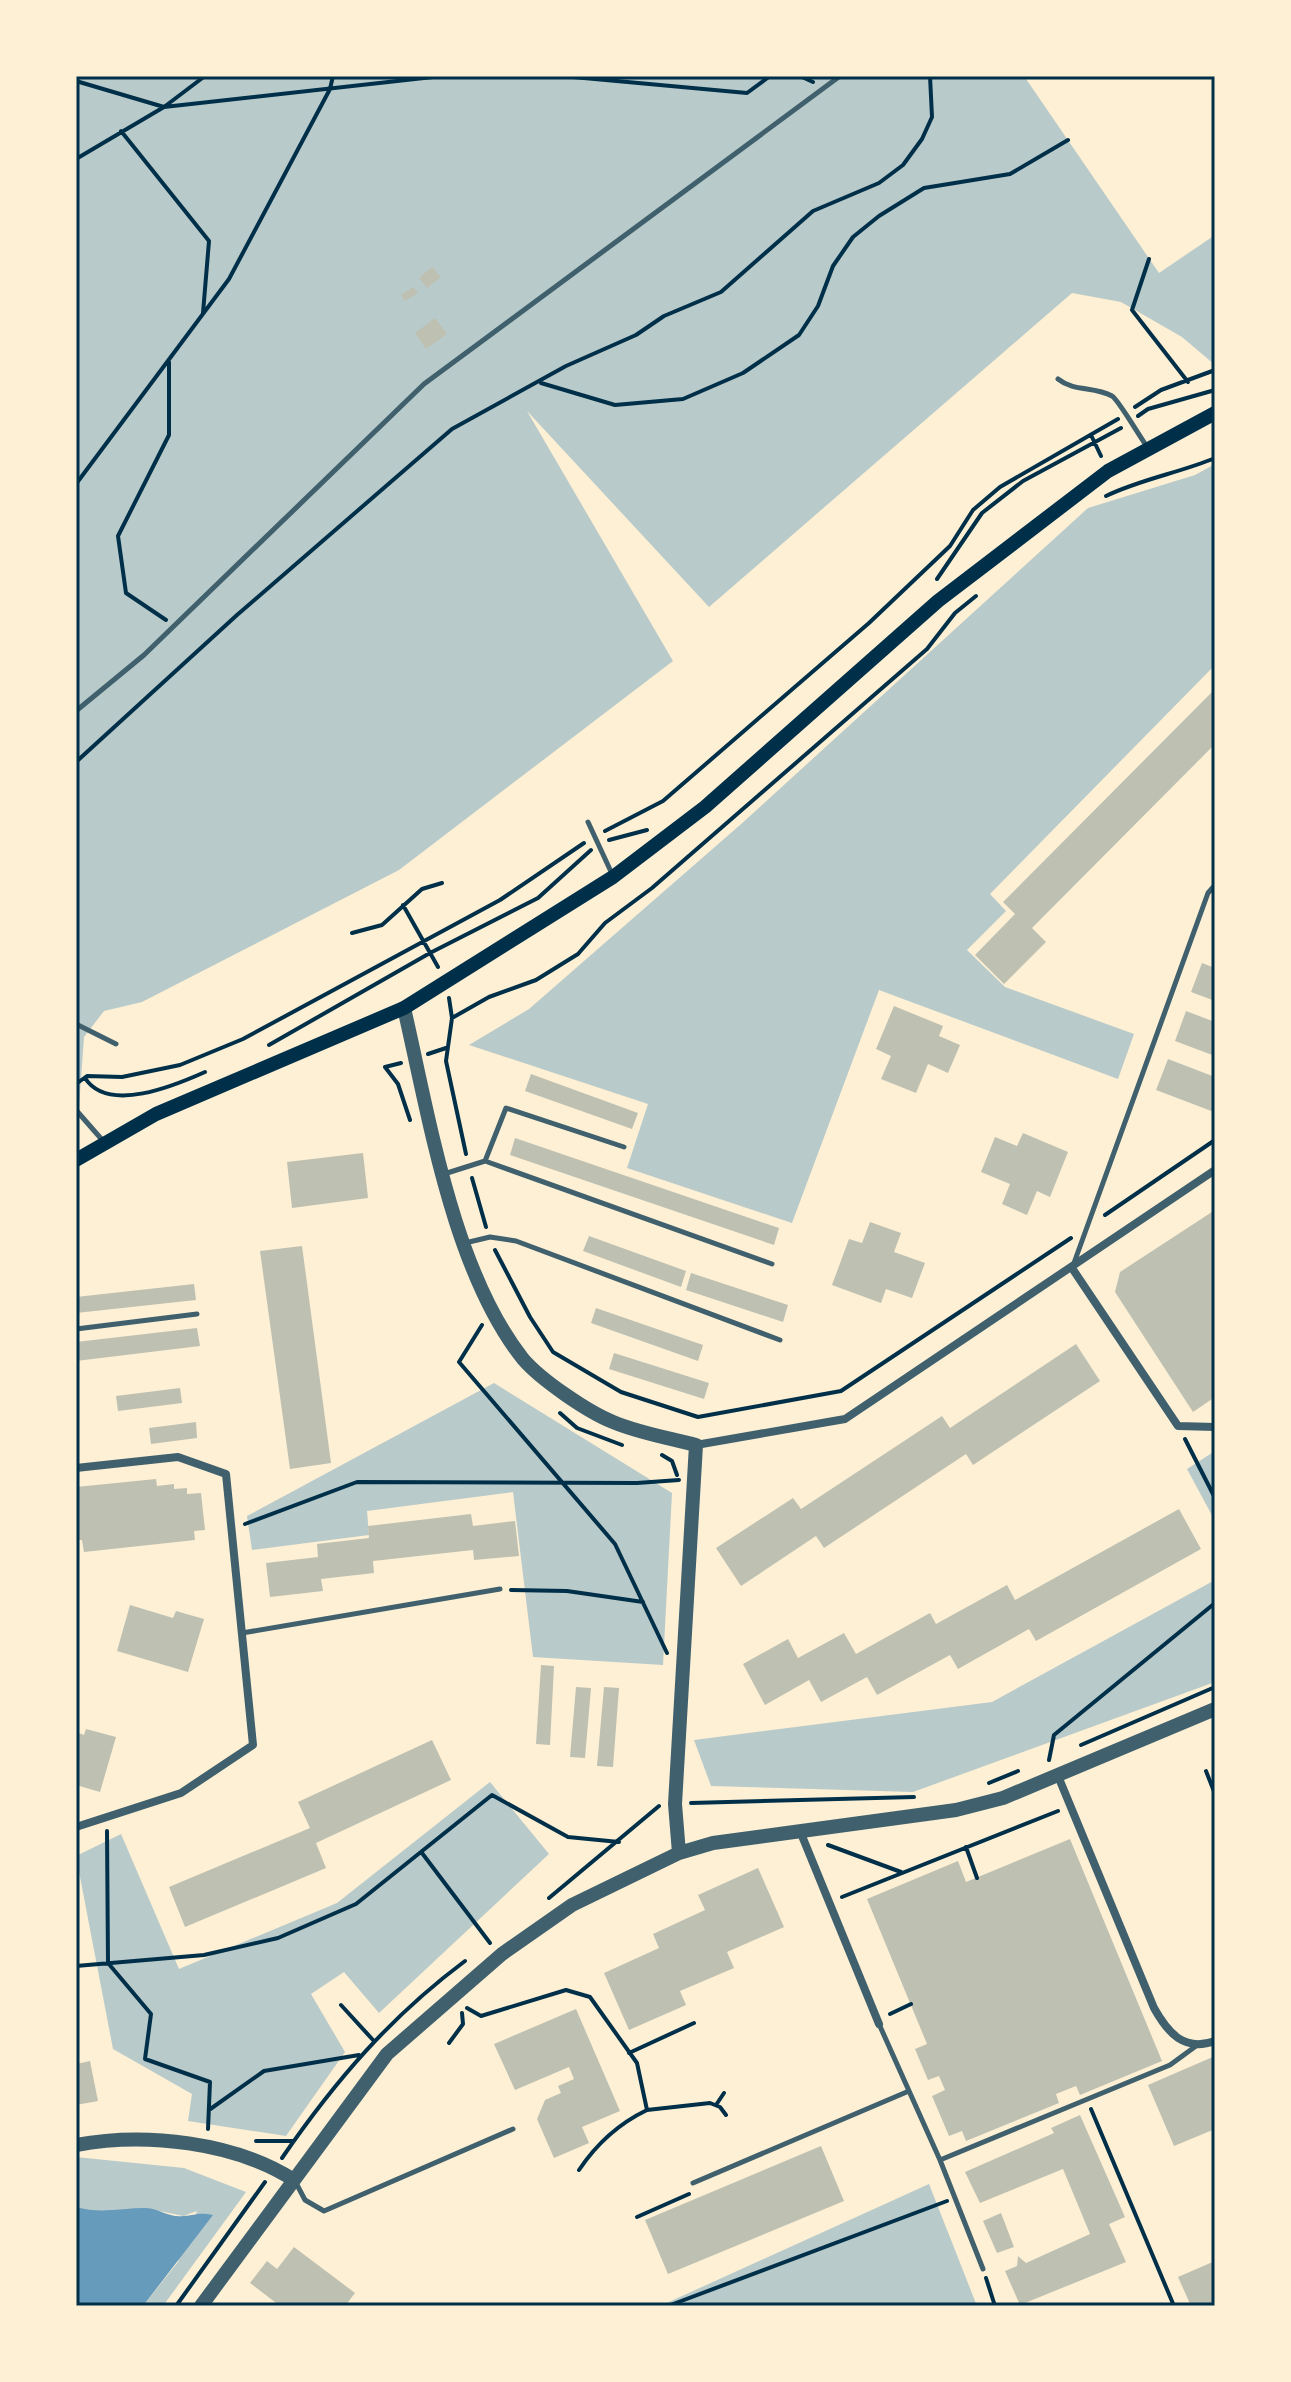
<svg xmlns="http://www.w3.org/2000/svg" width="1291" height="2382" viewBox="0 0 1291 2382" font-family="'Fira Sans Condensed',sans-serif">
<rect width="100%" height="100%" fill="#fdf0d5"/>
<path fill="#b9caca" d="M76,76H1024L1159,273L1215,235V365L1182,337L1121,302L1072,293L709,607L527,411L673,661L399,870L142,1002L104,1011L84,1037L76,1149Z
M1215,464V665L990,894L1006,911L967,950L1005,987L1134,1034L1118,1079L879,990L792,1223L627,1168L648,1104L469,1045L529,1009L740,825L1088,508L1195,475Z
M494,1383L672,1493L663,1665L533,1657L513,1492L367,1511L369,1535L252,1550L247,1516Z
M1215,1451V1521L1187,1469Z
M1215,1580V1682L913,1792L711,1786L694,1740L992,1702Z
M490,1782L549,1854L379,2013L344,1972L311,1994L345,2052L286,2136L188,2121L192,2094L113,2049L76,1856L121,1834L179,1969L337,1903Z
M76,2157L184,2168L246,2192L163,2306H143L178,2262L197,2211L183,2216L146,2208L127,2212L90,2211L76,2207Z
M929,2184L977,2306H660Z"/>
<path fill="#669bbc" d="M76,2207C100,2214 122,2208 145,2208C158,2208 170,2218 183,2216C196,2215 200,2212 213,2215L143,2306H76Z"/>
<path fill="#bec0b2" d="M432,267L441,277L427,288L419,278Z
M413,287L418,293L405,301L401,295Z
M435,318L447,334L426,349L415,333Z
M1215,689V744L1032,928L1046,942L1004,984L975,955L1015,914L1003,902Z
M1202,963L1215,968V1001L1191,992Z
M894,1006L943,1026L939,1036L960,1045L948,1073L928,1064L916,1093L881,1079L891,1056L876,1049Z
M1186,1011L1215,1022V1056L1175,1041Z
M1168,1059L1215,1077L1214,1112L1156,1090Z
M531,1074L638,1113L632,1129L525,1091Z
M1023,1133L1068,1152L1050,1197L1037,1191L1027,1215L1002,1204L1010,1184L981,1172L995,1137L1017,1146Z
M515,1138L779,1228L774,1245L510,1155Z
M363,1153L368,1198L292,1208L287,1162Z
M1215,1210V1397L1193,1412L1115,1292L1120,1272Z
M870,1222L901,1233L894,1252L925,1263L912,1298L886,1289L881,1303L832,1285L849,1239L862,1243Z
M589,1236L686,1271L681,1287L583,1251Z
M302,1246L331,1463L290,1469L260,1251Z
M691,1273L788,1305L783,1322L686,1290Z
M194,1284L196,1300L76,1313V1297Z
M596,1308L703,1345L698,1361L591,1323Z
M197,1328L200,1346L76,1361V1342Z
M1076,1344L1100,1381L973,1465L966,1454L824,1548L816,1536L741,1586L716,1548L793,1498L801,1509L942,1416L950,1428Z
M614,1353L709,1383L704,1399L609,1369Z
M180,1388L182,1403L118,1411L116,1396Z
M196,1422L197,1438L151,1444L149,1428Z
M156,1479L157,1486L174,1484V1489L187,1488V1494L201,1493L205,1530L194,1531L195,1540L84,1552L82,1540H76V1487Z
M1179,1509L1201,1549L1036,1641L1029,1629L958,1669L950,1655L877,1695L867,1677L821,1702L809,1680L765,1705L743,1664L788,1639L798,1658L844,1633L856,1654L930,1613L936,1624L1007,1585L1015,1600Z
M471,1514L473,1526L515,1521L519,1556L474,1560L473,1550L373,1561L374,1573L321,1579L323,1591L270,1597L266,1563L318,1557L317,1544L369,1538L368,1526Z
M130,1605L173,1618L176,1611L204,1619L188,1672L117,1651Z
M541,1665L554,1666L550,1745L536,1744Z
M576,1687L591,1688L585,1758L570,1757Z
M604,1687L619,1688L613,1767L597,1766Z
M86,1729L116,1737L100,1792L76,1785V1732L84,1735Z
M432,1740L451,1780L316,1843L326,1868L185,1927L169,1887L310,1828L298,1802Z
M1070,1839L1162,2061L1080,2095L1076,2086L1056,2094L1059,2103L966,2141L962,2131L949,2136L932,2096L945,2090L939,2076L928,2080L915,2049L927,2044L867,1899L958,1861L966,1882Z
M758,1868L784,1927L727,1952L734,1968L680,1991L686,2005L629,2030L604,1973L659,1948L653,1934L705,1910L698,1895Z
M576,2009L620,2111L582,2127L589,2143L554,2158L537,2119L545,2100L561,2093L558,2086L574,2079L569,2067L515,2090L494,2044Z
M1215,2056V2129L1174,2146L1148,2085Z
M90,2061L98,2101L76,2105V2064Z
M1080,2115L1125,2217L1109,2224L1126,2262L1020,2305L1005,2271L1017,2266L1018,2256L1026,2263L1090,2234L1063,2169L980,2203L965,2172L1054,2133L1051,2128Z
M821,2146L844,2201L668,2274L645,2220Z
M1001,2213L1014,2247L997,2253L983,2221Z
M294,2247L355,2293L345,2306H280L250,2283L267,2261L277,2269Z
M1215,2261V2306H1191L1178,2277Z"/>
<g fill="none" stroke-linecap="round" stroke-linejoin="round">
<path stroke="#003049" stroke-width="4" d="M562,76L747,93L770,76
M800,76L813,82
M76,81L164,107L442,76
M121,131L209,241L203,313
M76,159L164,107L205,76
M1149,259L1132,310L1188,382
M541,383L615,405L683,399L743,373L799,335L818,306L833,266L853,237L879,216L924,188L1010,174L1068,140
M1135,407L1161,390L1215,370
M1138,416L1148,409L1215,390
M1091,435L1101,456
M76,484L229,279L330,89L333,76
M1106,496C1141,479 1179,473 1215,458
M937,579L982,513L1023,481L1121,428
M166,620L126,593L118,536L169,435V362
M76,762L237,615L452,429L566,366L636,335L664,316L721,292L813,211L879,183L903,165L922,139L932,117L930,76
M605,831L663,801L869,623L950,546L973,510L1000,487L1118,419
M609,840L647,830
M403,905L438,967
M352,933L382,925L422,889L442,883
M449,998L452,1018L446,1061L466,1154
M452,1018L489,997L536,980L578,954L605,923L652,888L927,649L955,613L976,596
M269,1045L430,953L538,898L591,850
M428,1054L446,1048
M401,1063L385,1067L398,1084L410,1120
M85,1078C108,1114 176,1085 205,1072
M76,1084L87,1076L122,1077L180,1065L243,1039L500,900L584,843
M472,1178L486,1227
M1105,1215L1215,1140
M495,1250L530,1317L553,1352L621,1392L698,1417L841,1391L1071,1238
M482,1325L459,1362L615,1544L667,1653
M560,1413L577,1428L622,1445
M1185,1439L1215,1498
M662,1455L672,1461L677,1475
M245,1524L357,1482L637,1483L679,1480
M511,1590L567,1591L643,1602
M1081,1745L1215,1687
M1049,1760L1054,1735L1215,1603
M1206,1771L1215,1794
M989,1783L1018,1771
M691,1803L914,1797
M107,1831L108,1963L151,2014L145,2059L210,2082L208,2129
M828,1845L901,1872
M966,1847L977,1878
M422,1853L490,1943
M842,1897L1058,1811
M549,1898L659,1806
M76,1966L204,1955L278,1938L356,1904L492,1795L568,1837L619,1842
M341,2005L373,2040
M467,2008L481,2016L566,1990L590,1997L637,2063L647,2110L710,2103L720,2107L726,2115
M890,2014L911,2004
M449,2043L463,2024L462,2013
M629,2053L694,2023
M716,2105L724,2093
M1091,2109L1174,2306
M209,2110L264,2071L359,2055
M256,2141H294
M282,2158C335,2081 390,2017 465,1961
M579,2170C597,2143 618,2124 647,2110
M637,2217L689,2194
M986,2278L995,2306
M176,2306L265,2182
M668,2306L947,2201"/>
<path stroke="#3f606c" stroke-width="5" d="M1058,379C1074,392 1094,386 1112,396C1118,399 1141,439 1148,448
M76,711L144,655L424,384L840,76
M588,822L613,876
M76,1024L116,1044
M76,1110L104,1142
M485,1161L506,1108L624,1147
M444,1174L485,1161L772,1264
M465,1243L490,1237L516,1241L780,1340
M1074,1263L1208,893L1215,885
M76,1329L197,1314
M242,1633L500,1589
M879,2024L940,2160L1170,2065L1196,2046
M940,2160L983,2269
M295,2181L305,2200L324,2211L513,2129
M693,2183L909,2091"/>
<path stroke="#3f606c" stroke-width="8" d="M1072,1268L1178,1426L1215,1427
M696,1445L845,1419L1215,1170
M76,1468L178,1457L226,1474L253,1745L181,1793L76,1827
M1058,1776L1154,2008C1168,2033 1184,2052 1215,2041
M800,1831L879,2024"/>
<path stroke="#3f606c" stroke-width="14" d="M404,1008C429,1116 453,1271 523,1359C541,1380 588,1412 613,1422C639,1433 669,1438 696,1445L675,1804L679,1853
M76,2145C145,2132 235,2142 294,2180
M201,2306L387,2054L502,1954L572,1905L679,1853L713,1843L956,1810L1003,1798L1215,1709"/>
<path stroke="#003049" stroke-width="14" d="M76,1160L156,1114L404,1008L613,877L705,807L938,601L1108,471L1215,413"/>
</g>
<rect width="1291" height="2382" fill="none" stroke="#fdf0d5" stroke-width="156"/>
<rect x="78" y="78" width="1135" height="2226" fill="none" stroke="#003049" stroke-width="3"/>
</svg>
